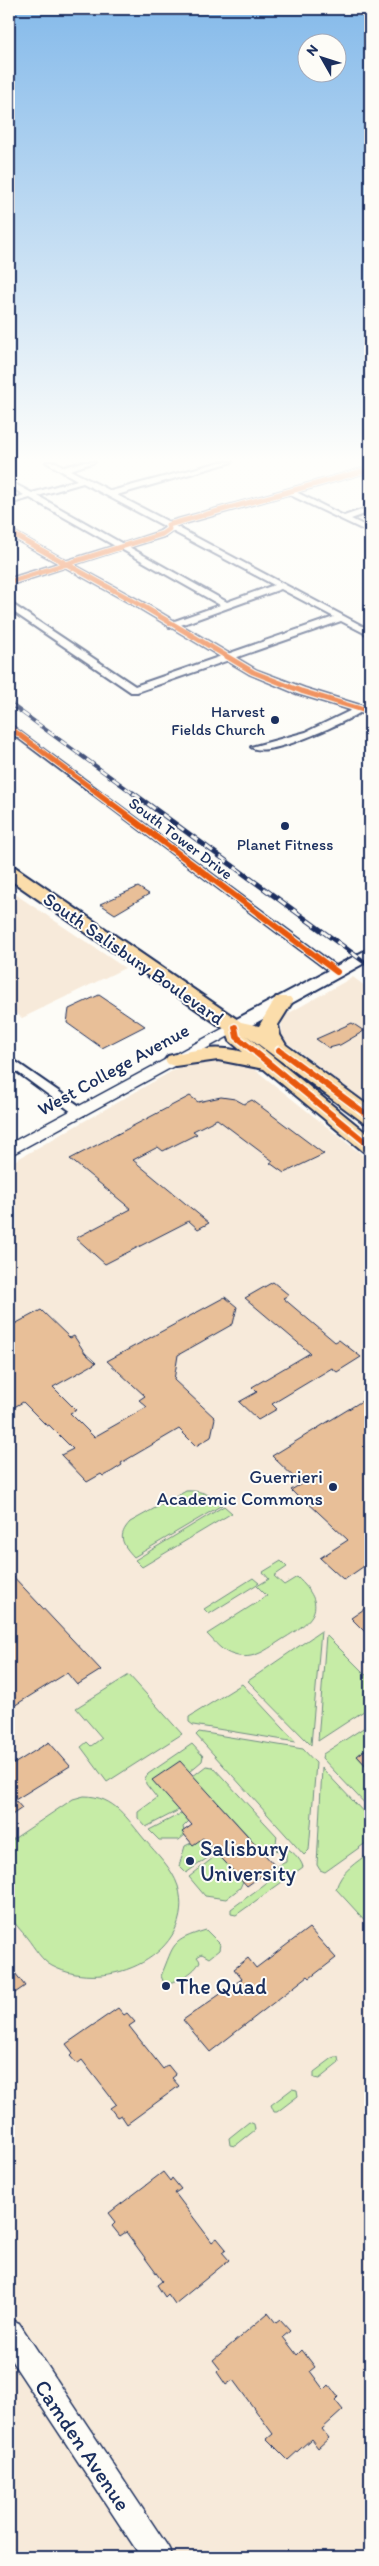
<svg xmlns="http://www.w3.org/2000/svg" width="379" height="2566" viewBox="0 0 379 2566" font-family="Itim,sans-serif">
<rect width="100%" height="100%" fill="#fdfcf7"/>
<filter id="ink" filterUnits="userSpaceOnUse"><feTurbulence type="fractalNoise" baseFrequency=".02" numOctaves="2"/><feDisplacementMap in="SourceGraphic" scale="10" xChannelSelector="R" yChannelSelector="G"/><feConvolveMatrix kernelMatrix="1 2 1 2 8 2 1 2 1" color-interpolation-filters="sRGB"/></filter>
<g filter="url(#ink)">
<path fill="#f7eada" d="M9,890L125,968L22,1018L9,1008Z
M353,977L370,990V1105L281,1038L282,1017Z
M216,1057L253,1068L370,1161V2557H9V1164L181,1066Z"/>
<path fill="#c6eca6" stroke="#708e82" d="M186,1491C202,1490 211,1495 222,1505L134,1557C122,1544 117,1536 130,1522Z
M224,1506L232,1513L142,1567L135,1560Z
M281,1561L287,1567L274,1576L284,1585L297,1577C329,1607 314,1620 283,1639C267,1649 254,1661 234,1655C222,1652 215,1642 207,1634L267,1596L257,1586L269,1579L263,1572Z
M253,1578L259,1583L209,1614L204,1609Z
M321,1631L311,1745L248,1681Z
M326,1635L370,1679V1707L318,1741Z
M129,1675L182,1734L107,1782L81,1747L87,1742L91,1746L102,1738L76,1708Z
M242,1684L296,1742L193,1725L189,1722V1717Z
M368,1725L370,1727V1746L357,1756L370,1770V1809L322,1758L323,1754Z
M199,1732L303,1749L316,1763L309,1850L304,1855L196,1735Z
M192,1744L203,1756L202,1761L189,1772L179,1810L146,1827L138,1818V1812L157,1798L146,1784L145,1778L148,1774Z
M206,1766L213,1767L277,1836L276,1844L264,1853L193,1776Z
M322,1768L370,1819V1840L325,1872L320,1870L317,1865Z
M84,1796C115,1796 127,1819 145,1840C157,1854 172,1868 178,1886C198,1954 106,1995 52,1966C42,1961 34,1947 27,1938C22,1931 12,1922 9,1913C6,1905 9,1855 9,1842L73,1799Z
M182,1813L189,1821L183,1827L185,1835L179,1840H159L149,1830Z
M203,1837L216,1852L186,1873L179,1866L185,1846Z
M283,1847C291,1849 301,1859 303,1867L236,1915L231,1914V1909L273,1878L267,1871L286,1862V1853L276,1850Z
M370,1852V1926L336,1889C341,1871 356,1863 370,1852Z
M218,1854L243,1881L240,1888L226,1899L205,1896L189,1877Z
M206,1930L220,1944L219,1950L209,1958L202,1954L197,1957L200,1961C196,1972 175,1984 164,1983L161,1976C175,1943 170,1941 206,1930Z
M334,2057H338L339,2063L319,2079L314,2078V2072Z
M292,2089L297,2090L298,2096L277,2112H274L271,2105Z
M249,2122L254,2124L255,2130L235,2146L230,2145L229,2138Z"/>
<path fill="#e8bf98" stroke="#1b2f5e" d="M138,887L149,894L115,914L100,904Z
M99,995L145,1026L102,1048L67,1023L69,1009Z
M352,1023L364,1031L340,1045L329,1048L316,1039Z
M190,1096L198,1102L221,1097L235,1099L244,1104L252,1100L324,1154L284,1173L270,1163L273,1161L217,1119L193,1131L197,1134L163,1151L158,1147L133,1160L209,1223L198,1229L189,1221L105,1264L76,1238L131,1209L70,1159Z
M273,1282L289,1295L283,1298L335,1342L339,1340L361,1357L337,1372L332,1368L272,1404L277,1409L258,1420L239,1402L257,1392L252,1387L310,1353L245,1298Z
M225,1297L237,1307L233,1324L178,1355L174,1380L215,1418L211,1437L196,1446L179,1429L121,1463L122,1465L111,1472L103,1476L101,1474L87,1482L61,1455L73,1449L49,1425L47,1426L23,1402L9,1410V1327L41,1310L70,1338L74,1336L85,1353L96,1363L53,1387L76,1410L70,1413L94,1437L147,1407L139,1400L145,1396L107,1361Z
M370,1396V1562L344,1580L320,1558L348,1540L305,1500L302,1501L291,1490L301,1484L272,1456Z
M9,1572L101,1670L77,1685L67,1673L9,1709Z
M370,1605V1637L351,1618Z
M49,1742L70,1766L15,1800L22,1808L9,1817V1767Z
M370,1746V1770L357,1756Z
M180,1761L275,1866L247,1886L203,1838L193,1845L182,1832L192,1825L152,1780Z
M309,1928L336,1958L310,1978L308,1976L210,2052L183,2020L242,1979L234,1969L248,1958L256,1968Z
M9,1965L25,1986L9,1997Z
M118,2008L124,2015L127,2013L135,2022L129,2026L163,2069L168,2065L176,2075L172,2078L179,2086L127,2124L121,2115L117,2117L110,2108L116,2104L82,2060L77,2064L70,2056L73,2053L66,2044Z
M163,2172L170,2181L172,2178L181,2189L175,2193L212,2242L217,2238L226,2249L222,2252L229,2260L175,2304L168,2294L165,2297L157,2285L162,2281L126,2232L120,2236L112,2226L116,2222L109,2213Z
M268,2313L276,2323L280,2320L290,2331L283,2337L297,2355L302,2350L315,2367L310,2371L324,2390L329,2385L338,2397L335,2400L343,2410L322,2429L329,2438L318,2448L311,2439L288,2460L267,2439L273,2434L233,2380L226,2385L217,2372L220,2369L213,2360Z"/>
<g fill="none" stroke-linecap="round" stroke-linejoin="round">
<g stroke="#1b2f5e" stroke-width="4">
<path id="minor" d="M46,462H56L64,467L82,462H95L70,470L111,491L220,462H232L117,495L169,522L370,467V471L296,492L344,516L370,507V512L351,519L370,528V533L288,494L175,526L370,630V636L341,621L137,692H131L9,609V602L135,686L334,617L281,589L175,627H169V623L220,605L121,549L9,585V579L115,546L30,498L9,504V500L24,495L9,486V481L32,493L77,480ZM83,483L164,526L165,528L159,532L123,544L38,496ZM172,531L274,585L227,602L129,547L165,536Z
M360,706L365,709L363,711C346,721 267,760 251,747L306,732Z
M9,724L341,970V974H333L9,731Z
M9,1057L84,1109L86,1112L84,1115H76L9,1066Z"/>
</g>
<g stroke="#1b2f5e" stroke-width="3">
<path id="tertiary" d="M9,529L148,605L257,670L305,688L370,708V716L297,694L249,674L140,609L9,536Z
M235,1022L240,1024L243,1027L240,1030L9,1156V1144Z
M9,2319L19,2323L168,2547L173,2557H141L9,2357Z"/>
</g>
<g stroke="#1b2f5e" stroke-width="4">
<path id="secondary" d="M370,948V960L241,1031H229L226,1027L229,1023Z"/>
</g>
<g stroke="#1b2f5e" stroke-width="4">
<path id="primary" d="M9,866L15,867L241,1022L259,1026L276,997H290L293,1001L278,1025L280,1035L286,1045L370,1107V1123L363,1122L246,1035L370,1136V1153L363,1151L264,1069L218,1060L175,1066L168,1064L165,1060L168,1056C193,1050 217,1045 243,1052L230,1041L226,1030L9,879Z"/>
</g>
<use href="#minor" fill="#fdfcf7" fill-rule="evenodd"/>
<use href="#tertiary" fill="#fdfcf7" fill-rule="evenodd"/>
<use href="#secondary" fill="#fdfcf7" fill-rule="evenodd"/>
<use href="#primary" fill="#fbddab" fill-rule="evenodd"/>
<g stroke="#1b2f5e" stroke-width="4">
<path id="rail-far1" d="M9,703L134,794"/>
</g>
<g stroke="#1b2f5e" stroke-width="5">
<path id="rail" d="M133,793L370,966"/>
</g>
<use href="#rail-far1" stroke="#fdfcf7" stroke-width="2.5" stroke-dasharray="8" stroke-linecap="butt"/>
<use href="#rail" stroke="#fdfcf7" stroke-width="3" stroke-dasharray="9" stroke-linecap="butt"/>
<g stroke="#fdfcf7" stroke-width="7">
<path id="cycleway-far1" d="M9,532L144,607L253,672L301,691L370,712
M9,582L162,534L169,529L168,525L370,469
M9,727L99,794"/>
</g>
<g stroke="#fdfcf7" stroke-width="9">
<path id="cycleway" d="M97,793L337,972
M235,1027L237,1037L370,1146
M279,1050L370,1117"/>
</g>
<use href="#cycleway-far1" stroke="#e8590c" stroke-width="5"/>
<use href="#cycleway" stroke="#e8590c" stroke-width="6"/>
</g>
</g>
<linearGradient id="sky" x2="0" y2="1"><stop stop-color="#85baea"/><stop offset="0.56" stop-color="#fefefb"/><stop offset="1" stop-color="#fefefb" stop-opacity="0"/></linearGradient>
<rect width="379" height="821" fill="url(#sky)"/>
<g fill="#1b2f5e" stroke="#fdfcf7" stroke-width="2">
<circle cx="275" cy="720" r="5"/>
<circle cx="285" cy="826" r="5"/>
<circle cx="333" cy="1487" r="5"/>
<circle cx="190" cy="1861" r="5"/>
<circle cx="166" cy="1986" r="5"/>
</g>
<g text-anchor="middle" stroke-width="4" stroke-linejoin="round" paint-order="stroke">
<g font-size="16" fill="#1b2f5e" stroke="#fdfcf7" text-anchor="end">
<text x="265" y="717">Harvest<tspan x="265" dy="18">Fields Church</tspan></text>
<text x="285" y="850" text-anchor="middle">Planet Fitness</text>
</g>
<g font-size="16" fill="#1b2f5e" stroke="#fdfcf7">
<text transform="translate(181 838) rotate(37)" y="6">South Tower Drive</text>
</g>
<g font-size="19" fill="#1b2f5e" stroke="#fdfcf7">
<text transform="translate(134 958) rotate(35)" y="7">South Salisbury Boulevard</text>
<text transform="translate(113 1069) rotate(-29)" y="7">West College Avenue</text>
</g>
<g font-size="19" fill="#1b2f5e" stroke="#fdfcf7" text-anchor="end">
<text x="323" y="1483">Guerrieri<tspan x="323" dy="22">Academic Commons</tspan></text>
</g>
<g font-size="22" fill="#1b2f5e" stroke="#fdfcf7" text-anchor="start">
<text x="200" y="1856">Salisbury<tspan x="200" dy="25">University</tspan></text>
<text x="176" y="1994">The Quad</text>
</g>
<g font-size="22" fill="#1b2f5e" stroke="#fdfcf7">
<text transform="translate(83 2445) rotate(56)" y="8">Camden Avenue</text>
</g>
</g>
<rect width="379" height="2566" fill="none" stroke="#fdfcf7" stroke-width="30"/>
<rect x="15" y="15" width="349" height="2536" fill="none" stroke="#1b2f5e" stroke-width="2" filter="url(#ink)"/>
<g transform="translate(322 58) rotate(309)"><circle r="24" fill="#fdfcf7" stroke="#a3aaba"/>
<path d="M0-4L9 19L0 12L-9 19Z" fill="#1b2f5e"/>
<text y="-8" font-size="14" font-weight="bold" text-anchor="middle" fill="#1b2f5e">N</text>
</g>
</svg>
